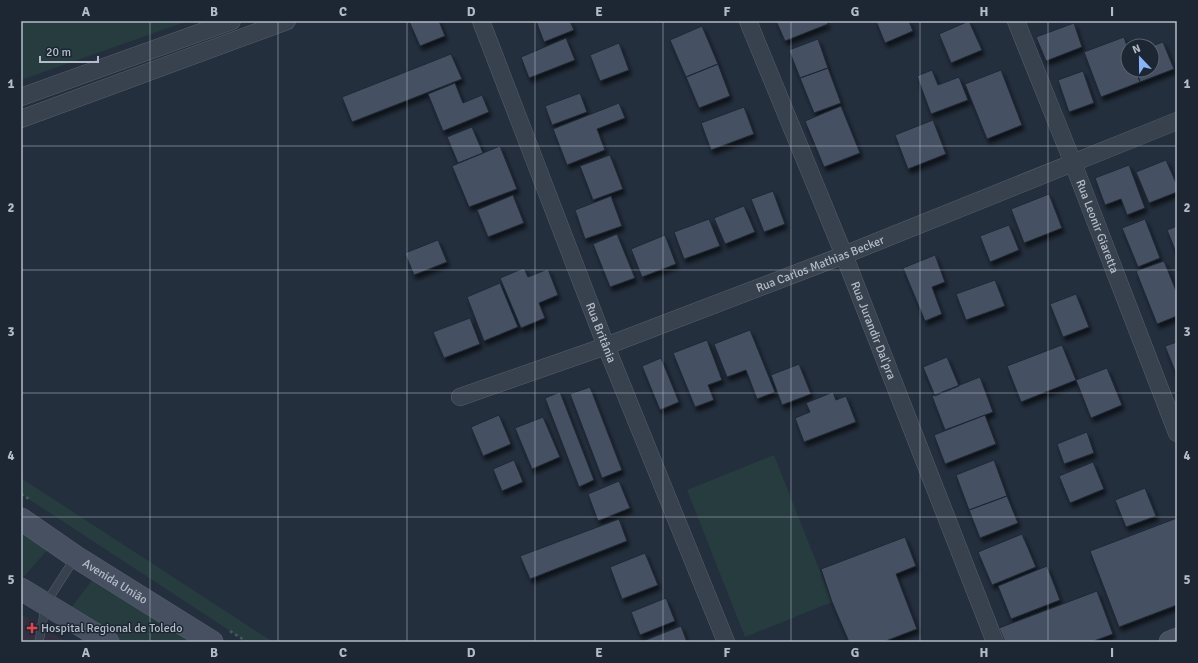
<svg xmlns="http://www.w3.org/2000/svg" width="1198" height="663" viewBox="0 0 1198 663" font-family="Signika,sans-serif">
<defs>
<filter id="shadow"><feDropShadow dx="2.5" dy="4.5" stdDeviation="2" flood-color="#0009"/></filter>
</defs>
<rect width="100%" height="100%" fill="#242f3e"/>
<path fill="#32303f" d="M21,614L66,642H21Z"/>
<path fill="#263c3f" d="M21,21H188L21,80Z
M774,455L832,602L745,637L687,490Z
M21,478L273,642H247L21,494Z
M21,519L55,541L22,579L21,578Z
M93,579L191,642H122L70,609Z"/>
<path fill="#455162" stroke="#1f2835" filter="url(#shadow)" d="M409,21H439L445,36L420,46Z
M536,21H570L574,30L544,42Z
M776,21H827L828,24L785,41Z
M876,21H909L913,31L885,43Z
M969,21L982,50L951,63L939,34Z
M1074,23L1082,47L1046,61L1036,37Z
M702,26L718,64L686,77L670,40Z
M1124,37L1128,49V70H1136L1140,82L1101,97L1084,52Z
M566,38L575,60L529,78L521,57Z
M818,39L828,68L800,78L789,50Z
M1163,42L1174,69L1140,82L1136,70H1152V46Z
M619,43L629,70L600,81L590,55Z
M451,54L462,79L352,122L342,97Z
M718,64L730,96L699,108L686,77Z
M828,68L841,103L814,113L800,78Z
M932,70L938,85L959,77L968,100L931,114L917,76Z
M1001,70L1022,125L987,139L965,84Z
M1083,71L1094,103L1069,112L1058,80Z
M455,83L463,103L482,95L489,112L443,131L428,94Z
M580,93L587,112L552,125L545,106Z
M619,103L625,118L597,129L605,150L567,165L553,129Z
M841,106L860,153L824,167L805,121Z
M744,107L754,134L711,150L701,123Z
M933,120L946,154L908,169L895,135Z
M472,127L483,153L458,163L447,137Z
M500,146L517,189L469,207L452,166Z
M610,155L623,189L593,200L580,166Z
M1166,160L1177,185V192L1149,203L1136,172Z
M1129,165L1145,208L1127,215L1121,199L1105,205L1095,178Z
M773,191L785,224L764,232L751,199Z
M1049,194L1062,228L1024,243L1011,209Z
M513,195L524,223L488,237L477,210Z
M611,196L622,226L585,239L575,210Z
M744,206L755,232L725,244L714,218Z
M709,219L720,246L684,259L674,232Z
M1145,219L1160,258L1138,267L1122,228Z
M1009,225L1019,250L990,262L980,236Z
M1177,226V252H1176L1167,230Z
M617,234L635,278L610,287L593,244Z
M665,235L676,264L642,277L631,249Z
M438,240L447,262L414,275L405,253Z
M935,255L945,282L932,287L942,314L925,321L903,268Z
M1164,261L1177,293V316L1157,324L1136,271Z
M524,268L528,277L548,269L558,295L539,303L545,318L521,328L500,278Z
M995,280L1005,306L966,320L956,294Z
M500,283L518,327L484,341L467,297Z
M1076,294L1089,327L1063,337L1050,304Z
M470,318L480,344L444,358L433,332Z
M750,330L775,392L757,399L746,370L727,377L714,344Z
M707,340L722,380L708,385L714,400L695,407L673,353Z
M1177,342V376L1165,346Z
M1062,345L1076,380L1021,402L1007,366Z
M947,357L959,386L935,396L923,367Z
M661,358L679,402L660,410L642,366Z
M799,364L811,394L782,405L771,375Z
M1107,368L1122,405L1091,418L1076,380Z
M980,377L993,412L945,430L932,396Z
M590,387L622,470L602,478L570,394Z
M560,392L594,480L579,487L545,398Z
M833,392L836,400L846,396L856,422L804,442L795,418L810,412L806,403Z
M499,415L511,444L483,456L471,427Z
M985,415L996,444L945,464L934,435Z
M543,417L560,457L532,469L515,428Z
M1087,432L1094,453L1064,464L1057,444Z
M514,460L523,482L502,491L493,469Z
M994,460L1007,496L969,510L956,475Z
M1093,462L1104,489L1070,503L1059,476Z
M619,481L630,508L598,521L588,494Z
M1145,488L1156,516L1126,527L1115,500Z
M1007,496L1018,523L980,538L969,510Z
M1177,518V605L1119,627L1090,551Z
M619,519L627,541L530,579L520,556Z
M1022,534L1036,567L992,585L978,552Z
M905,537L916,566L896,574L917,629L883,642H849L832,602L821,569Z
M645,553L658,585L622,599L610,567Z
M1047,566L1060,600L1011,619L998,586Z
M1097,591L1113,634L1091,642H1005L999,628Z
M666,598L675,621L640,635L631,612Z
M681,626L687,642H641Z"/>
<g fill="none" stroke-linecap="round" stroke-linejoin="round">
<g stroke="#565f6c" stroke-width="9">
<path id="lane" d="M39,642L46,603L75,558"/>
</g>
<g stroke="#565f6c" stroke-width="18">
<g id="street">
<path id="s1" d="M481,21L606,346L726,642"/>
<path id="s2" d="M748,21L844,255L995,642"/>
<path id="s3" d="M1016,21L1073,163L1177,433"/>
<path d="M21,97L232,21"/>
<path d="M21,119L287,21"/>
<path id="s4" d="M460,397L606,346L844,255L1177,121"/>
</g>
</g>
<g stroke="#565f6c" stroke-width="23">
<g id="secondary">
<path id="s5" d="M21,519L76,557L212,642"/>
<path d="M21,589L108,642"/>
<path d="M1170,642L1177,639"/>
</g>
</g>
<path stroke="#44595c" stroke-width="2.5" stroke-dasharray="3 3" stroke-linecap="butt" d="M21,494L29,499
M230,631L247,642"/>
<use href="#lane" stroke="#38414e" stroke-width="8"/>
<use href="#street" stroke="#38414e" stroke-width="17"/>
<use href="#secondary" stroke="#465061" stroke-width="22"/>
</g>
<path fill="none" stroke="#b4bcc9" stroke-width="1" stroke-opacity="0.55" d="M150,21V642M278,21V642M407,21V642M535,21V642M663,21V642M791,21V642M920,21V642M1048,21V642M21,146H1177M21,270H1177M21,393H1177M21,517H1177"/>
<path fill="#e0444e" stroke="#1d2633" stroke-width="1.5" d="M30 622h4v4h4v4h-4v4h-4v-4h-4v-4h4z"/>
<g text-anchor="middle" stroke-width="3" stroke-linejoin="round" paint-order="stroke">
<g font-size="12" fill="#b4bcc9" stroke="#1d2633">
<text dy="4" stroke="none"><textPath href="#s3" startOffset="221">Rua Leonir Giaretta</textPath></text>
<text dy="4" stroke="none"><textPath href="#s4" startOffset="384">Rua Carlos Mathias Becker</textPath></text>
<text dy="4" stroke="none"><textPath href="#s2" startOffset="334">Rua Jurandir Dal'pra</textPath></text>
<text dy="4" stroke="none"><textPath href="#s1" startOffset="334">Rua Britânia</textPath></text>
<text dy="4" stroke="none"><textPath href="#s5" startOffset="113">Avenida União</textPath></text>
</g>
<g font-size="12" fill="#b4bcc9" stroke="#1d2633" text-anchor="start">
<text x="41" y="632">Hospital Regional de Toledo</text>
</g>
</g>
<rect width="1198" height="663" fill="none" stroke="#1d2633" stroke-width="44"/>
<g transform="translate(1140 58) rotate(338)"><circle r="19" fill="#1d2633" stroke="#59626f"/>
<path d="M0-3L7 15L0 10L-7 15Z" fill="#8ab4f8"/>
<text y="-6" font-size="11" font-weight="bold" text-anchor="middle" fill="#b4bcc9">N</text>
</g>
<path d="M40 56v6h58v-6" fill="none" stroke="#b4bcc9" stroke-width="2"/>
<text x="46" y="56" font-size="12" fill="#b4bcc9" stroke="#1d2633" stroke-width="3" paint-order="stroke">20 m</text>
<rect x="22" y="22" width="1154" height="619" fill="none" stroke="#b4bcc9" stroke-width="1.5"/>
<g font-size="13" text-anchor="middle" font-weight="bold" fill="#b4bcc9">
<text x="86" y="16">A</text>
<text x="214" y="16">B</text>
<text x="343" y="16">C</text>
<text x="471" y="16">D</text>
<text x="599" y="16">E</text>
<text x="727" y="16">F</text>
<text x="855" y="16">G</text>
<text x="984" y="16">H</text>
<text x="1112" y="16">I</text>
<text x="11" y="88">1</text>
<text x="1187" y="88">1</text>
<text x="11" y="212">2</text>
<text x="1187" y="212">2</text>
<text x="11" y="336">3</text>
<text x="1187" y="336">3</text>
<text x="11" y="460">4</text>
<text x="1187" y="460">4</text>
<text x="11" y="584">5</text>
<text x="1187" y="584">5</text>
<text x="86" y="657">A</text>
<text x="214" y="657">B</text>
<text x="343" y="657">C</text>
<text x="471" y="657">D</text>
<text x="599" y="657">E</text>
<text x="727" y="657">F</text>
<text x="855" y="657">G</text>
<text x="984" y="657">H</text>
<text x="1112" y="657">I</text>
</g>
</svg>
